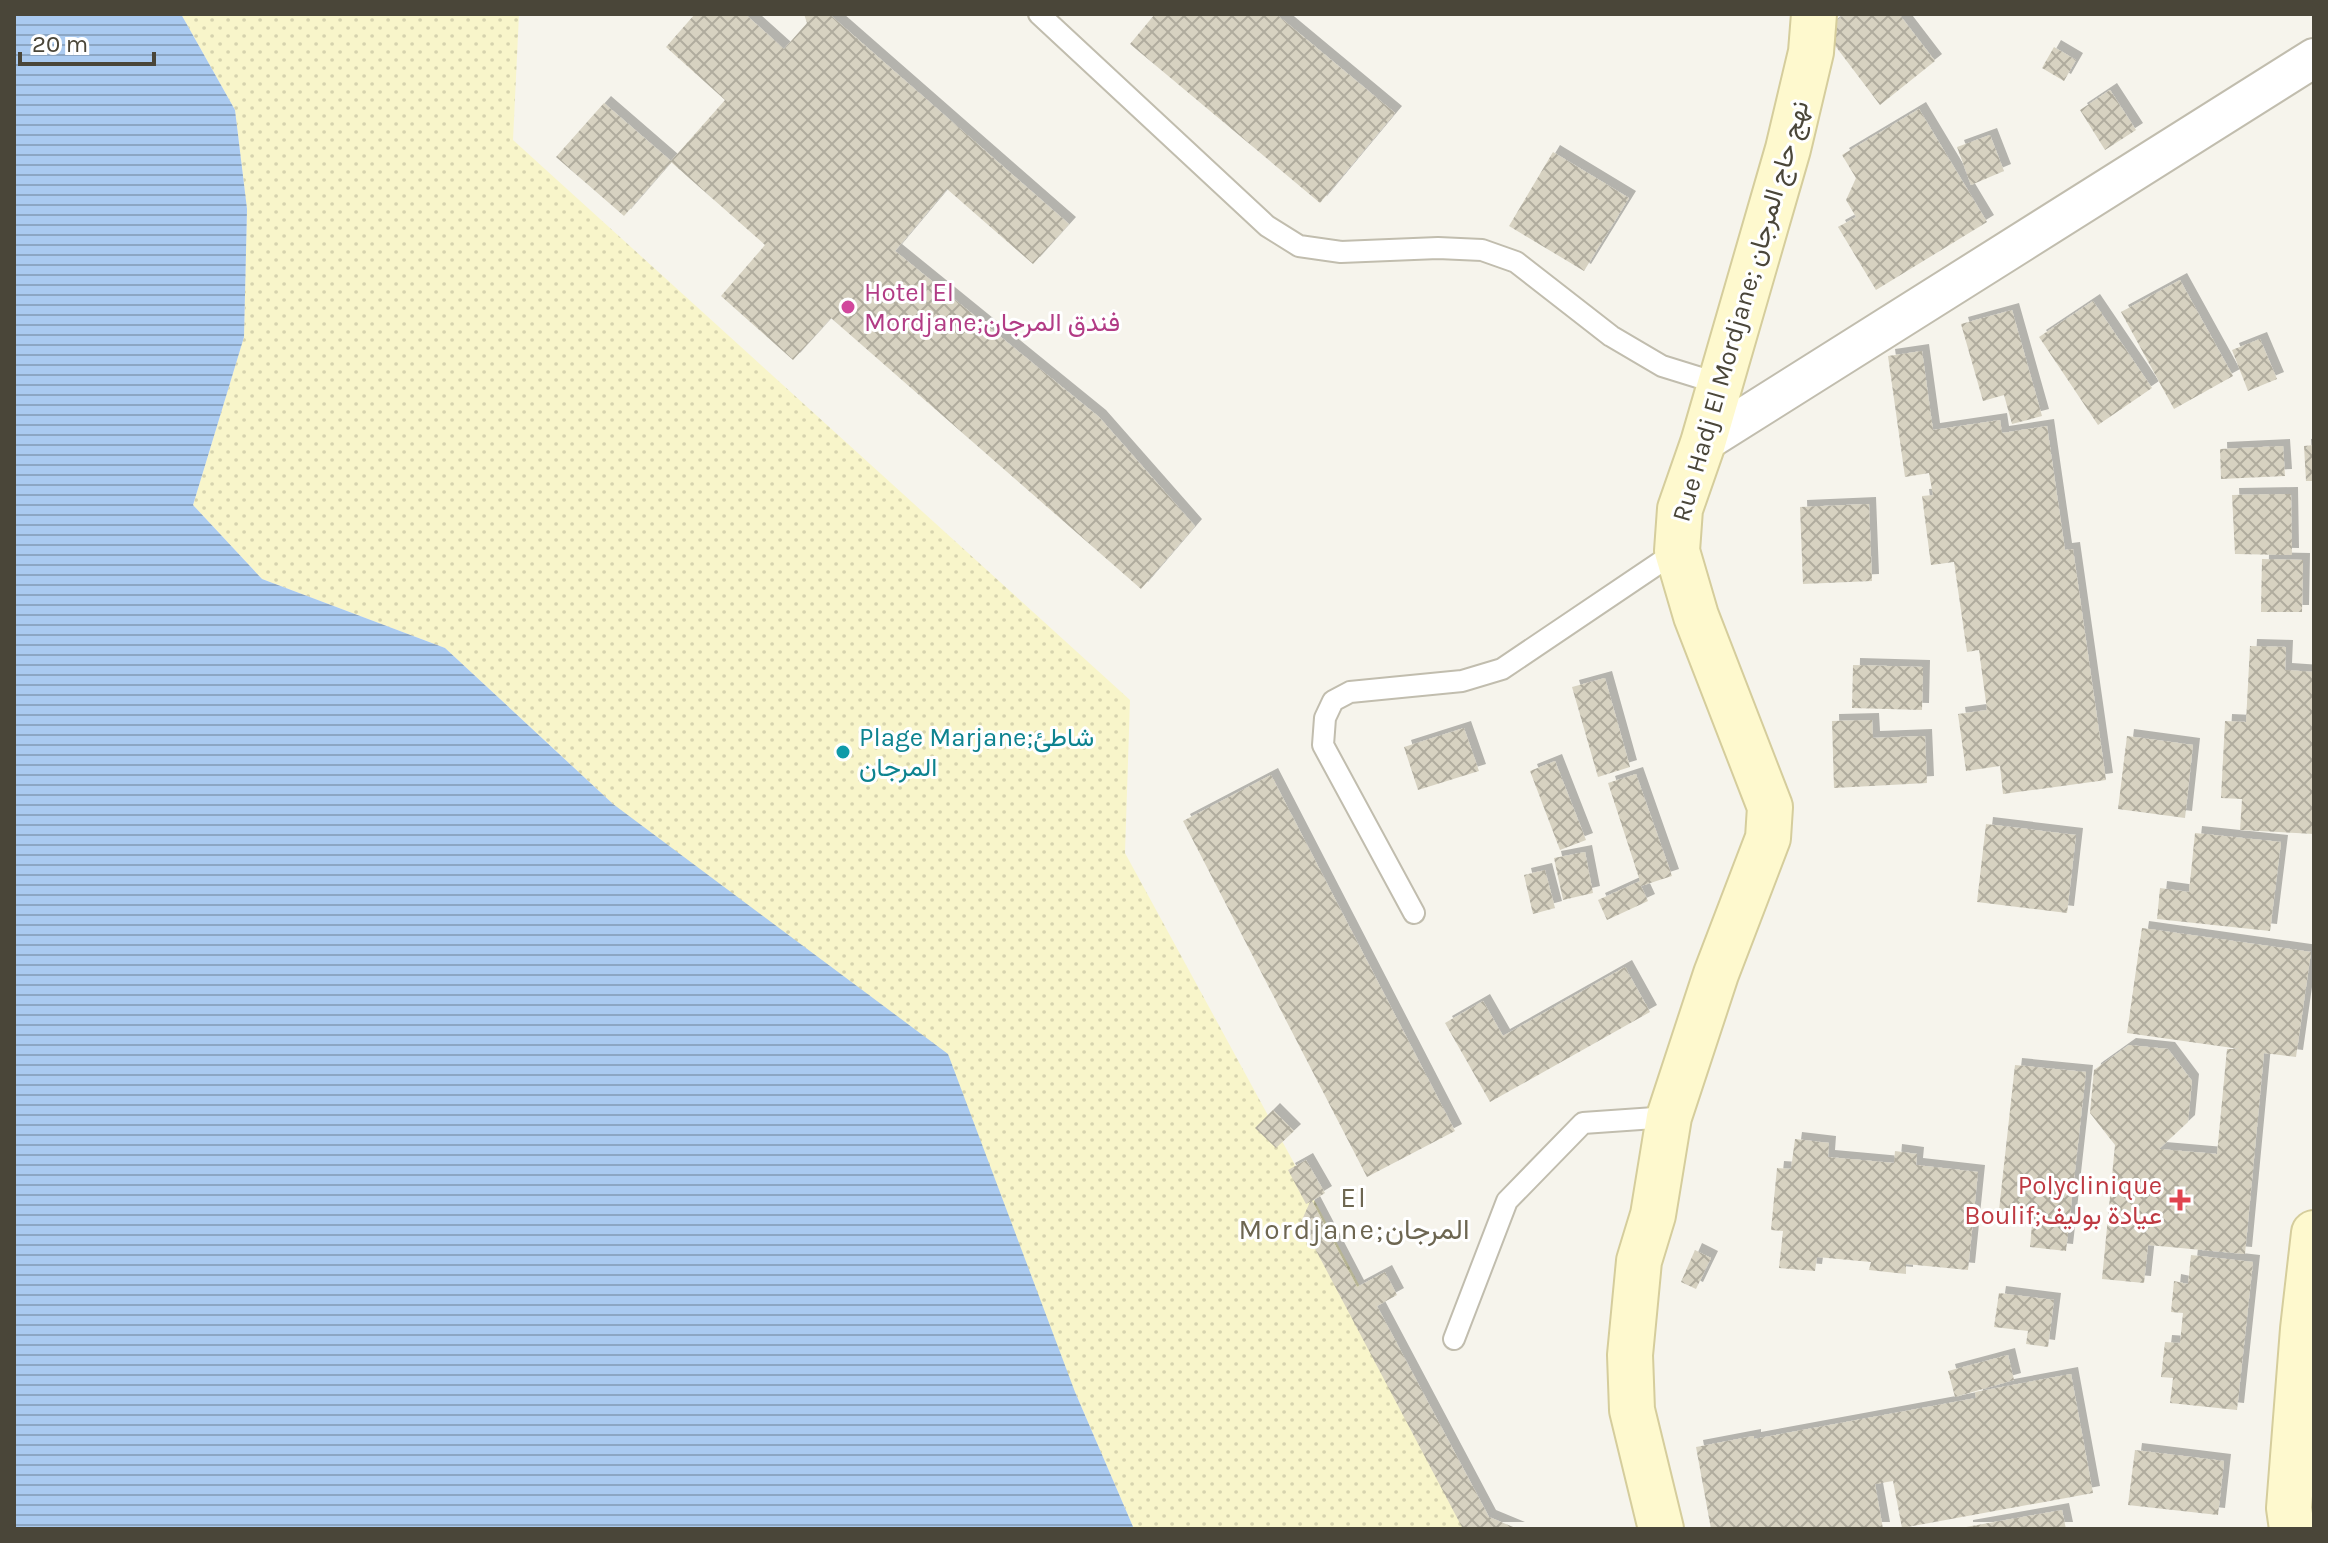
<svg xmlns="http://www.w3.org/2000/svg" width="2328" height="1543" viewBox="0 0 2328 1543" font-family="Karla,Vazirmatn,sans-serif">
<defs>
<pattern id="sand-dots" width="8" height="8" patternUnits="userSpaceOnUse" patternTransform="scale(2)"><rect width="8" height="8" fill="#f8f5ca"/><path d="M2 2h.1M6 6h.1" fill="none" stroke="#d6d3ae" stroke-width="1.8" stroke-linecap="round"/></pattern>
<pattern id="water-rules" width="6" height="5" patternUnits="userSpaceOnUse" patternTransform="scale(2)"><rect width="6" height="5" fill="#aacaf0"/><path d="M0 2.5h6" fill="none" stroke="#8ca6c3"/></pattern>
<pattern id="building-cross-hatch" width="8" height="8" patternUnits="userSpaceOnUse" patternTransform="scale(2)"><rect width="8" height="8" fill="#d7d2c1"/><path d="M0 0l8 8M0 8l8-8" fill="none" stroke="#b0ac9e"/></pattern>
<filter id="shadow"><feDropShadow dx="7" dy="-7" stdDeviation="0" flood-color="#0004"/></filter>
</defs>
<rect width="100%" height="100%" fill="#f6f4ec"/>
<path fill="url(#sand-dots)" d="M181,14H519L513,140L1130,700L1125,853L1318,1207L1488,1529H1134L1075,1392L613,804L445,648L262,579L193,505L244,337L247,209L235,110Z"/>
<path fill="url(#water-rules)" d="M14,14H181L235,110L247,209L244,337L193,505L262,579L445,648L613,804L948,1054L1075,1392L1134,1529H14Z"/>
<path fill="url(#building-cross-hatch)" filter="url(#shadow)" d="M695,14H745L784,49L807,23L804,14H829L1069,224L1033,264L947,189L895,251L1099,417L1195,526L1141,589L831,318L793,360L721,296L765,245L671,162L624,216L556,157L604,103L671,161L725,100L666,47Z
M1155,14H1276L1395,113L1320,203L1130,44Z
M1845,14H1899L1935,61L1880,105L1824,31Z
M2054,47L2076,60L2064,81L2042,68Z
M2110,90L2136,130L2105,150L2080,110Z
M1919,109L1987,222L1876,290L1838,227L1856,217L1846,200L1856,178L1842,155Z
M1990,135L2004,171L1971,185L1957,147Z
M1553,152L1629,198L1584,271L1509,226Z
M2180,280L2233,376L2174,409L2121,312Z
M2093,301L2152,388L2098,425L2039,337Z
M2012,310L2042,416L2012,424L2004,395L1983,401L1961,324Z
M2260,339L2277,379L2248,391L2232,350Z
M1922,351L1933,430L2000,420L2002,433L2047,426L2065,550L2073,549L2106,780L2003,794L2000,766L1966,771L1958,714L1987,710L1979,650L1967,652L1954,562L1931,565L1922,496L1933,495L1929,473L1905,477L1888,356Z
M2314,445V481H2306L2304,446Z
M2283,446L2285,476L2221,479L2220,449Z
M2291,494L2292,555L2235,554L2232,495Z
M1869,504L1872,581L1803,584L1800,507Z
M2262,559L2303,560L2302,612H2261Z
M2250,646L2286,647L2285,670L2314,672V834L2240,830L2242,799L2221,798L2225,721L2246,722Z
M1853,665L1923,667L1922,710L1852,708Z
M1605,678L1630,767L1598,777L1572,687Z
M1872,720L1873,738L1925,736L1927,783L1834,788L1832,721Z
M1464,728L1479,771L1418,790L1404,747Z
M2127,736L2193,745L2185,818L2118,809Z
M1555,761L1586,840L1560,850L1530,771Z
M1636,774L1672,876L1641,886L1648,901L1607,920L1598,900L1640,881L1608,783Z
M1271,775L1455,1131L1367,1177L1183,821Z
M1986,824L2076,835L2067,913L1977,902Z
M2195,833L2281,842L2270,931L2157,919L2160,888L2189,892Z
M1585,852L1593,893L1563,900L1554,858Z
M1545,870L1555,908L1533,914L1524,875Z
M2142,928L2311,952L2296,1057L2264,1053L2245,1254L2148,1245L2144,1283L2102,1279L2115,1145L2090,1113L2094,1070L2129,1045L2168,1049L2192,1081L2188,1122L2159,1149L2217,1154L2227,1049H2240L2127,1033Z
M1625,967L1650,1012L1490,1102L1445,1023L1483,1001L1503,1036Z
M2015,1065L2086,1072L2066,1251L2030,1247L2033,1213L1999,1210Z
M1273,1110L1294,1131L1276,1148L1255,1128Z
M1795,1139L1829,1143L1828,1157L1894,1163L1895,1151L1917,1154L1916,1165L1978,1172L1968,1270L1906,1264V1274L1869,1270L1871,1262L1817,1257L1815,1271L1779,1268L1783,1231L1771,1230L1777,1168L1791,1169Z
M1306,1160L1325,1193L1312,1201L1357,1287L1385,1272L1397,1295L1377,1306L1489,1517L1518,1529H1463L1301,1222L1310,1202L1306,1204L1288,1170Z
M1695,1250L1711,1258L1696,1289L1681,1282Z
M2191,1255L2253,1262L2237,1410L2170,1403L2173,1378L2161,1377L2165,1342L2180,1343L2183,1313L2171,1312L2174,1281L2188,1284Z
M1999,1293L2054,1300L2048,1347L2026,1344L2028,1331L1994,1327Z
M2008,1355L2014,1380L1955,1397L1948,1371Z
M2071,1374L2093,1493L1902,1528L1893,1481L1875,1484L1883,1529H1711L1696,1447L1754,1436V1439L1976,1398L1975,1392Z
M2135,1450L2224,1461L2218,1515L2128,1505Z
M2062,1510L2066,1529H1966V1527Z"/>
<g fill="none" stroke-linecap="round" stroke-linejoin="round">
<g stroke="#c1bdae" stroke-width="24">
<path id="lane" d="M1039,14L1267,226L1299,246L1341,252L1438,248L1482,250L1516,262L1611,336L1662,366L1720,384
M1414,913L1323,745L1325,718L1333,701L1350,692L1462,681L1502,669L1677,551
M1454,1339L1507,1201L1583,1123L1669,1117"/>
</g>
<g stroke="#c1bdae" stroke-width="42">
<path id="street" d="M1703,443L2314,58"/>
</g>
<g stroke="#d5cd9c" stroke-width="48">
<path id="secondary" d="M1661,1529L1632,1410L1630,1355L1639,1261L1653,1215L1669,1117L1716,974L1768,838L1770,807L1696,616L1677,551L1680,509L1703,443L1788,149L1811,52L1814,14
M2292,1529L2289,1508L2303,1329L2314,1233"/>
</g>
<use href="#lane" stroke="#fff" stroke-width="20"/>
<use href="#street" stroke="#fff" stroke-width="38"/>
<use href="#secondary" stroke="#fef9ce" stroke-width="44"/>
</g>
<circle fill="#d1479c" stroke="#fff" stroke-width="3" cx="848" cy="307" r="8"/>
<circle fill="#0f9aa8" stroke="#fff" stroke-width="3" cx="843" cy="752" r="8"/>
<path fill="#e0444e" stroke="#fff" stroke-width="3" d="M2176 1188h8v8h8v8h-8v8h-8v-8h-8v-8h8z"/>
<g text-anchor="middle" stroke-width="6" stroke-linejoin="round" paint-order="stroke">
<g font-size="26" fill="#b23c85" stroke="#fff" text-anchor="start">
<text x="864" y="301">Hotel El<tspan x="864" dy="30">Mordjane;فندق المرجان</tspan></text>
</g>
<g font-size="26" fill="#4a4639" stroke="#fff">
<text transform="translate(1740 311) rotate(-74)" y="9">Rue Hadj El Mordjane; نهج حاج المرجان</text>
</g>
<g font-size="26" fill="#0d838f" stroke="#fff" text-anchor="start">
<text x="859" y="746">Plage Marjane;شاطئ<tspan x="859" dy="30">المرجان</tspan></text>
</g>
<g font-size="26" fill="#be3a42" stroke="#fff" text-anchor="end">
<text x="2162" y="1194">Polyclinique<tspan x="2162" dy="30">Boulif;عيادة بوليف</tspan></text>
</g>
<g font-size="28" letter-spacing="2" fill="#6d6651" stroke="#fff">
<text x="1354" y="1207">El<tspan x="1354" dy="32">Mordjane;المرجان</tspan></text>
</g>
</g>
<rect width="2328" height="1543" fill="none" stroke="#4a4639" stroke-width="32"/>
<path d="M20 52v12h134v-12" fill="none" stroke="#4a4639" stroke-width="4"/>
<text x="32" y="52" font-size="24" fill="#4a4639" stroke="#ffffff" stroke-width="6" paint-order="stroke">20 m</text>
</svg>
